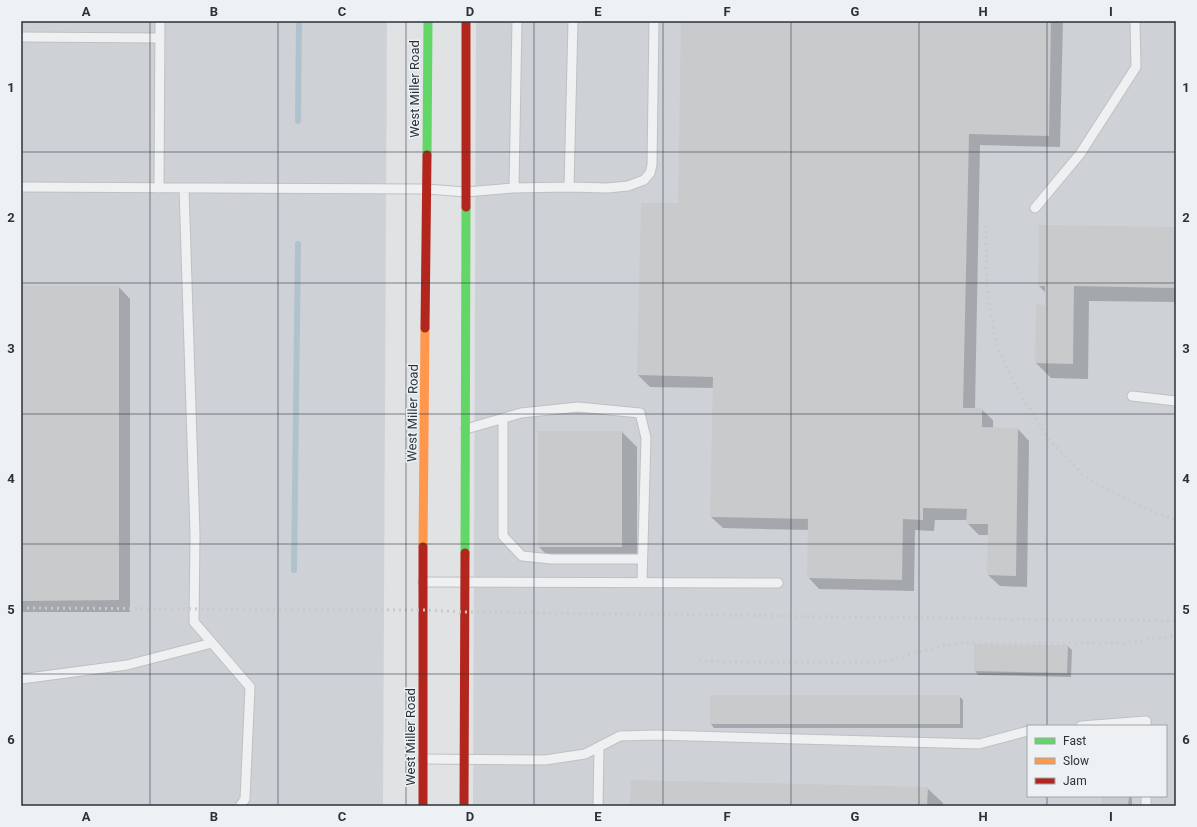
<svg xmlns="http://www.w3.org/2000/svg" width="1197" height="827" viewBox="0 0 1197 827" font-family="Roboto,sans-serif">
<rect width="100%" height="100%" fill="#e0e2e4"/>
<path fill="#ced2d7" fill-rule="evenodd" d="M21,21H387L383,806H21Z
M476,21H1176V806H473ZM1028,726H1166V796H1028Z"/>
<path fill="#0003" d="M682,21H1063L1060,147L980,145L975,409H981L993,420V429H1018L1029,441L1027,587L1000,586L988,575L989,535H979L967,523V520H935L934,531L915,530L914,591L819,589L808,577L809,530L723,528L711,517L714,388L650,387L638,375L679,204Z
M1176,228V302L1089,301L1088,379L1051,378L1036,363L1046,306V293L1039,286Z
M21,287H119L130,299V612H21Z
M622,432L637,447V562H554L539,547Z
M975,645L1068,646L1072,650L1071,677L978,675L975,671Z
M711,696H959L963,700V728H714L711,724Z
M927,788L943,803V806H631Z
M1103,796H1132V806H1103Z"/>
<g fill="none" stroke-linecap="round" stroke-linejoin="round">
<path stroke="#b0c2cd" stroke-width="6" d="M298,121L299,21
M294,570L298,244"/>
</g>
<path fill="#c8cacc" d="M681,21H1051L1049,136L969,134L963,408H982V427L1018,428L1016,576L987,575L988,524H966L967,509L923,508V520L903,519L902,580L807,578L808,519L710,517L713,377L637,375L641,203H678Z
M1039,225L1176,227V288L1074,286L1073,364L1035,363L1036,304L1045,305V286H1038Z
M21,286H119V600L21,601Z
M538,431H622V547H538Z
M974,644L1068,645L1067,673L974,671Z
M710,695H960V724H710Z
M1175,713H1176V806H1174Z
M631,780L928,787L927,806H630Z
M1102,796H1129L1128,806H1102Z"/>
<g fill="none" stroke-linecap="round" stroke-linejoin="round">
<g stroke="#bec0c2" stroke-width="11">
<path id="lane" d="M21,37L160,38
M21,187L427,189L466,192L514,188L569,187L607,188L628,186L644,180L650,173L652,165L654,21
M569,187L573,21
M159,188L160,21
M184,188L195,535L194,622L250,687L245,799L240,806
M514,188L517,21
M1035,208L1080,154L1136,67L1135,21
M1132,396L1176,401
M503,418V536L522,556L551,559H642
M466,429L521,413L578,407L640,413L646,438L642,582
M423,582L778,583
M21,679L127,665L212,643
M1081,726L1146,721V726
M423,759L545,760L585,754L620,736L656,735L979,744L1028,731
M1146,796V806
M598,806L599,747"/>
</g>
<use href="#lane" stroke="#eff0f1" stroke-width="9"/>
<path stroke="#63d668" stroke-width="9" d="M427,155L428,21
M465,553L466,207"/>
<path stroke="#ff974d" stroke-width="9" d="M423,547L425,328"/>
<path stroke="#b3261e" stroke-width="9" d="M466,207V21
M425,328L427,155
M423,806V547
M464,806L465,553"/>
<path stroke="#c8cacc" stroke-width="3" stroke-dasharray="2 4" stroke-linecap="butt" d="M986,225L987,292L997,347L1016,387L1048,438L1082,474L1106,489L1146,508L1176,520
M21,608L423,610L464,612L1176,621
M699,661L840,663L882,662L942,646L963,643H1124L1176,636"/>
</g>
<path fill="none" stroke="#29323b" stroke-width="1" stroke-opacity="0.55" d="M150,21V806M278,21V806M406,21V806M534,21V806M663,21V806M791,21V806M919,21V806M1047,21V726M21,152H1176M21,283H1176M21,414H1176M21,544H1176M21,674H1176M1047,796V806"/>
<g text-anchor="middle" stroke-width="3" stroke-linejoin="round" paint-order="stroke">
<g font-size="13" fill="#29323b" stroke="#edf1f4">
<text transform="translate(414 89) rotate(-90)" y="5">West Miller Road</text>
<text transform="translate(412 413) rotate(-89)" y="5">West Miller Road</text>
<text transform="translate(410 737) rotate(-90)" y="5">West Miller Road</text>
</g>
</g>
<rect width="1197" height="827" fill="none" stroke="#edf1f4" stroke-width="44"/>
<rect x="1027" y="725" width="140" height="72" fill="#edf1f4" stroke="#9fa5aa"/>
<rect x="1035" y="738" width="20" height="6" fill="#63d668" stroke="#9fa5aa"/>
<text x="1063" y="745" font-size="12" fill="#29323b">Fast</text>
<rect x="1035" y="758" width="20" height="6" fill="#ff974d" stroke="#9fa5aa"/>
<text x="1063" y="765" font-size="12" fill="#29323b">Slow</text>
<rect x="1035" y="778" width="20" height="6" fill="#b3261e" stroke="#9fa5aa"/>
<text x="1063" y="785" font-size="12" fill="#29323b">Jam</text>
<rect x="22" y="22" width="1153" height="783" fill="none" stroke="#29323b" stroke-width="1.5"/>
<g font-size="13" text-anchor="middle" font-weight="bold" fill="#29323b">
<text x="86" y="16">A</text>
<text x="214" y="16">B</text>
<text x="342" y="16">C</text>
<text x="470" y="16">D</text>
<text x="598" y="16">E</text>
<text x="727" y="16">F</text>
<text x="855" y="16">G</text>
<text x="983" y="16">H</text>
<text x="1111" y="16">I</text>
<text x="11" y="92">1</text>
<text x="1186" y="92">1</text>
<text x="11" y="222">2</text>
<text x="1186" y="222">2</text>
<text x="11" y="353">3</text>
<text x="1186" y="353">3</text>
<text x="11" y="483">4</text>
<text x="1186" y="483">4</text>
<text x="11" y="614">5</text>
<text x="1186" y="614">5</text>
<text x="11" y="744">6</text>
<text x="1186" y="744">6</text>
<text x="86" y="821">A</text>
<text x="214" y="821">B</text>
<text x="342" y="821">C</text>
<text x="470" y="821">D</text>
<text x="598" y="821">E</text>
<text x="727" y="821">F</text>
<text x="855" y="821">G</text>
<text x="983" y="821">H</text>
<text x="1111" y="821">I</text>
</g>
</svg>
